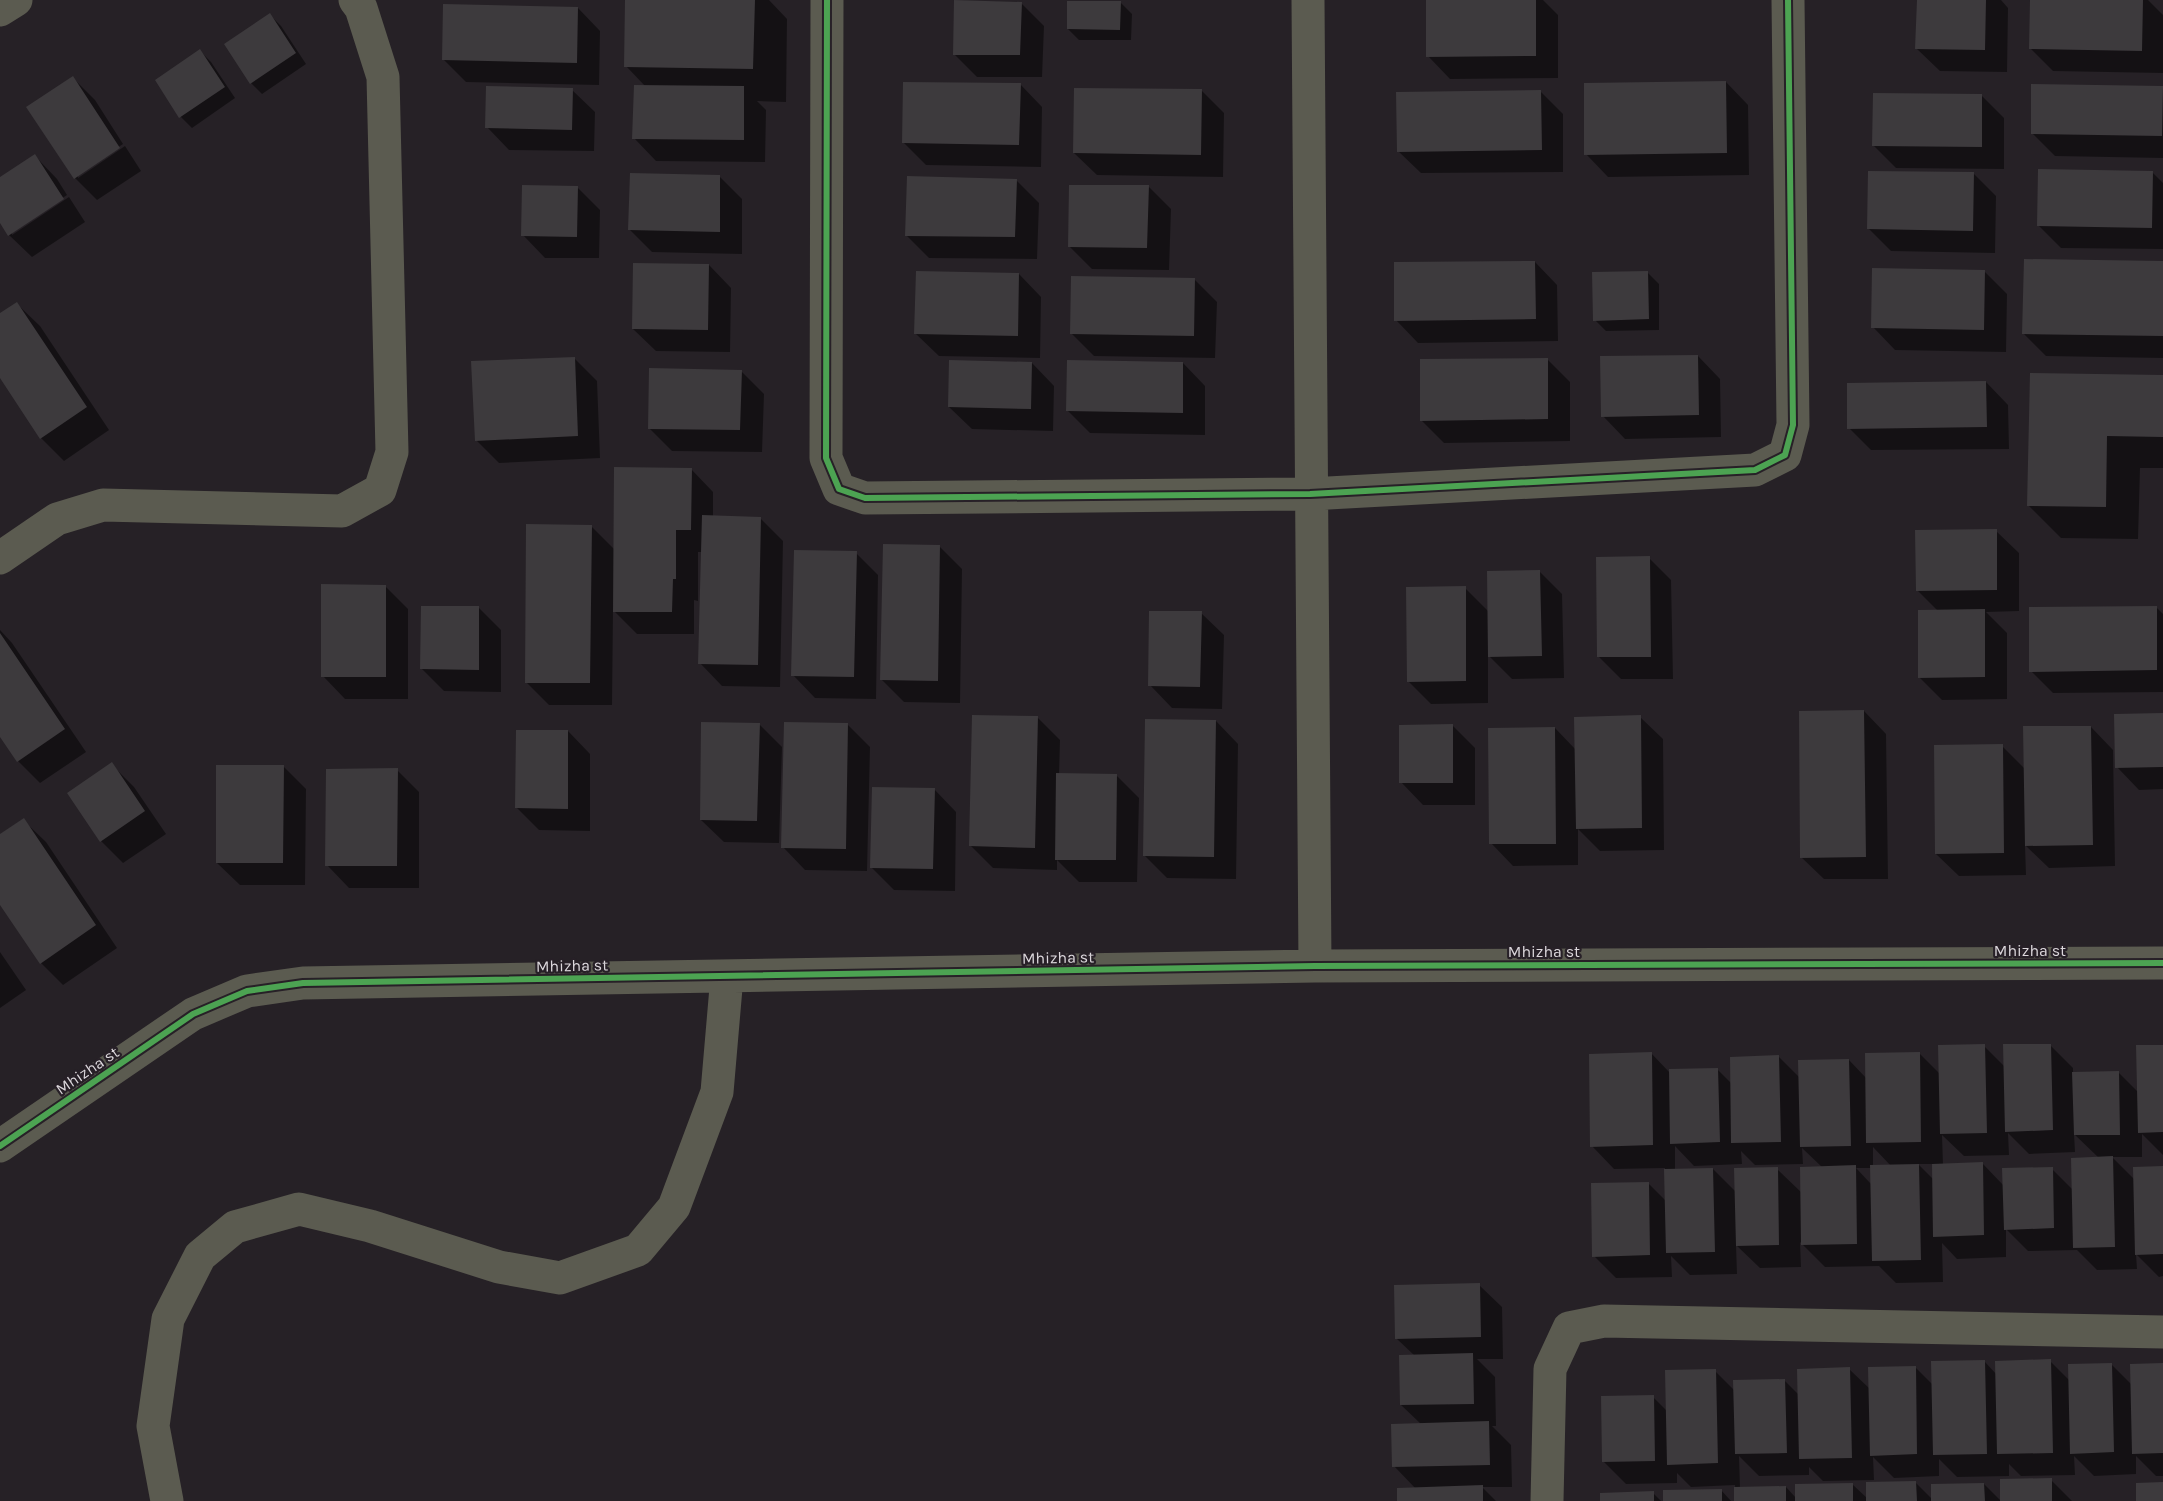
<svg xmlns="http://www.w3.org/2000/svg" width="2163" height="1501" viewBox="0 0 2163 1501" font-family="Karla,sans-serif">
<rect width="100%" height="100%" fill="#262126"/>
<path fill="#0007" fill-rule="evenodd" d="M627,0H769L787,19L786,102L757,101L766,110L765,162L656,161L634,138L645,86L626,66Z
M1427,0H1543L1558,15V78L1450,79L1428,56Z
M1918,0H2001L2008,8L2007,72L1940,71L1917,49Z
M2031,0H2148L2163,15V73L2053,71L2030,48Z
M1021,3L1044,26L1042,77H977L954,54Z
M1121,3L1132,14L1131,40H1079L1068,29Z
M578,8L600,31L599,85L466,82L444,60Z
M270,15L281,26L306,64L262,94L251,83Z
M200,51L211,62L235,98L192,128L181,117Z
M73,78L95,100L123,144L78,174V178L125,146L141,171L97,200L75,178Z
M1726,82L1748,105L1749,175L1608,177L1586,154Z
M1020,84L1042,107L1041,167L926,165L904,143Z
M2163,88V158L2055,156L2032,133Z
M572,90L595,112L594,151L509,150L487,127Z
M1202,91L1224,113L1223,177L1097,175L1074,153Z
M1540,91L1563,114V172L1421,173L1398,151Z
M1982,96L2004,118V169L1896,168L1873,145Z
M35,156L57,179L67,195L12,231V235L69,197L85,222L32,257L9,235L0,221V179Z
M2152,172L2163,183V249L2061,248L2038,225Z
M1974,174L1996,196L1995,253L1891,251L1869,229Z
M720,177L742,199V254L652,252L630,230Z
M1016,180L1039,203L1037,259L929,258L906,235Z
M1149,187L1171,209L1169,270L1092,269L1069,246Z
M578,188L600,210L599,258H545L523,235Z
M1535,262L1557,285L1558,341L1418,343L1396,320Z
M2163,263V358L2046,356L2024,334Z
M709,265L731,288L730,352L656,351L633,329Z
M1985,272L2007,294L2006,352L1895,350L1873,327Z
M1648,273L1659,284V330L1606,331L1595,320Z
M1019,274L1041,297L1040,358L939,356L916,334Z
M1194,279L1217,302L1215,358L1094,356L1071,333Z
M17,304L40,326L109,430L64,461L41,438L0,375V315Z
M1698,356L1720,379L1721,437L1625,439L1603,416Z
M574,358L597,381L600,458L499,463L477,441Z
M1547,359L1570,382V441L1444,443L1422,421Z
M1032,363L1054,386L1053,431L972,429L949,407Z
M1183,363L1205,386V435L1090,433L1068,411Z
M741,371L764,394L762,452L672,451L649,428Z
M2163,376V468H2140L2138,539L2061,538L2028,505Z
M1986,382L2008,405L2009,449L1871,450L1849,428Z
M691,469L713,492V517L760,518L783,541L780,687L722,686L700,663L702,552H698V601L694,600V634H637L613,610L612,705H549L526,682L592,527L615,550Z
M1996,531L2019,553V611L1986,612L2007,633V699L1942,700L1920,678L1938,611L1917,590Z
M940,547L962,569L960,703L904,702L881,679Z
M856,553L878,575L876,699L815,698L793,675Z
M1649,558L1671,580L1673,679H1621L1598,656Z
M1540,572L1562,594L1564,678L1512,679L1488,655V703L1431,704L1408,681L1465,588L1489,612Z
M385,586L408,609V699H345L323,676Z
M2156,607L2163,614V692L2053,693L2031,671Z
M479,608L501,630V692L444,691L422,669Z
M1201,613L1224,635L1222,709L1172,708L1150,685Z
M0,630L12,643L86,752L40,783L18,761L0,735Z
M1864,711L1886,734L1888,879H1824L1801,857Z
M2163,715V789L2139,790L2117,767Z
M1037,717L1060,740L1059,775H1116L1139,798L1137,882H1079L1057,860V870L993,868L971,846Z
M1640,717L1663,739L1664,850L1600,851L1578,829V865L1513,866L1491,843L1555,728L1576,750Z
M1216,721L1238,744L1236,879L1167,878L1144,855Z
M759,724L782,747L779,843L724,842L701,820Z
M847,724L870,747L867,871L805,870L783,847Z
M1452,725L1475,748V805H1423L1401,782Z
M2091,727L2113,750L2115,866L2049,868L2025,845L2026,875L1959,876L1936,854L2002,746L2025,769Z
M568,731L590,754V831L539,830L517,808Z
M111,764L134,787L166,834L123,863L101,841Z
M284,767L306,789L305,885H240L217,863Z
M397,770L419,792V888H349L327,865Z
M934,789L956,812L955,891L894,890L872,868Z
M23,820L46,842L117,948L63,985L41,963L0,902V836Z
M0,952L26,990L0,1008Z
M2050,1045L2073,1068V1073L2118,1072L2139,1093L2163,1046V1155L2142,1134V1157H2112L2135,1180L2163,1168V1276L2159,1277L2136,1254L2137,1269L2097,1270L2077,1250L2028,1251L2006,1229V1257L1957,1259L1942,1243L1943,1282L1896,1283L1879,1266L1825,1267L1800,1242L1801,1267L1760,1268L1736,1245L1737,1274L1690,1275L1671,1256L1672,1277L1616,1278L1594,1256L1648,1183L1666,1201L1665,1168L1614,1169L1592,1146L1651,1053L1670,1073L1718,1070L1732,1084L1778,1056L1799,1077L1849,1060L1867,1079L1919,1053L1940,1074L1984,1046L2005,1067ZM2008,1133L2029,1154L2075,1152L2074,1134L2099,1158L2073,1190L2052,1169L2004,1186L1983,1164L1943,1165L1942,1135L1964,1156L2009,1155ZM1675,1146L1694,1166L1742,1164L1741,1151L1755,1165L1803,1164L1802,1148L1823,1168L1802,1193L1777,1169L1736,1192L1713,1169L1675,1170ZM1873,1147L1891,1166L1873,1167ZM1918,1164H1934V1180ZM1856,1168H1871V1184Z
M1479,1285L1502,1307L1503,1359H1477L1495,1377L1496,1426H1492L1511,1445L1512,1487H1482L1496,1501H1399L1416,1489L1394,1466L1421,1424L1401,1405L1415,1356L1397,1339Z
M2050,1361L2070,1381L2112,1365L2132,1385L2163,1365V1476H2156L2136,1456V1474L2094,1476L2074,1456L2075,1475L2021,1476L2009,1464V1476L1957,1477L1939,1459V1476L1894,1478L1873,1457L1874,1480L1823,1481L1809,1467V1475L1759,1476L1739,1456L1740,1488L1786,1487L1796,1498L1852,1484L1868,1499L1916,1483L1933,1500L1984,1484L2001,1501H1736L1735,1485L1691,1487L1677,1473V1483L1626,1484L1603,1461L1653,1397L1667,1411L1715,1371L1735,1391L1785,1381L1799,1395L1849,1369L1870,1389L1915,1367L1933,1385L1985,1362L1997,1375Z
M2051,1480L2072,1501H2002Z
M1721,1490L1731,1501H1664Z
M1653,1493L1661,1501H1602Z"/>
<path fill="#3d3a3d" d="M625,0H755L753,69L624,67Z
M954,0L1022,2L1020,55H953Z
M1426,0H1536V56L1426,57Z
M1917,0H1986L1985,50L1915,49Z
M2030,0H2143L2142,51L2029,49Z
M1067,1H1121L1120,30L1067,29Z
M443,4L578,7L577,63L442,60Z
M270,13L296,53L250,84L224,44Z
M200,49L225,87L179,118L155,80Z
M73,76L120,148L74,179L26,107Z
M1726,81L1727,153L1584,155V83Z
M903,82L1021,83L1019,145L902,143Z
M2031,84L2163,86L2162,136L2031,134Z
M634,85L744,86V140L632,139Z
M486,86L573,88L572,130L485,128Z
M1074,88L1202,89L1201,155L1073,153Z
M1541,90L1542,150L1397,152L1396,92Z
M1873,93L1982,94V147L1872,146Z
M35,154L64,199L8,236L0,223V177Z
M2038,169L2153,171L2152,228L2037,226Z
M1868,171L1974,172L1973,231L1867,229Z
M630,173L720,175V232L628,230Z
M907,176L1017,179L1015,237L905,236Z
M522,185L578,186L577,237L521,236Z
M1069,185H1149L1147,248L1068,247Z
M2024,259L2163,261V336L2022,334Z
M1535,261L1536,319L1394,321V262Z
M633,263L709,264L708,330L632,329Z
M1872,268L1985,270L1984,330L1871,328Z
M916,271L1019,273L1018,336L914,334Z
M1648,271L1649,319L1593,321L1592,272Z
M1071,276L1195,278L1194,336L1070,334Z
M17,302L87,407L40,439L0,378V313Z
M1698,355L1699,415L1601,417L1600,356Z
M575,357L578,436L475,441L471,361Z
M1548,358V419L1420,421V359Z
M949,360L1032,362L1031,409L948,407Z
M1067,360L1183,362V413L1066,411Z
M649,368L742,370L740,430L648,429Z
M2030,373L2163,375V437L2107,436L2106,507L2027,506Z
M1986,381L1987,427L1847,429V383Z
M614,467L692,468L691,530H676V579H673L672,612H613Z
M702,515L761,517L758,665L698,664Z
M526,524L592,525L590,683H525Z
M1997,529V590L1916,591L1915,530Z
M883,544L940,545L938,681L880,680Z
M794,550L857,551L854,677L791,676Z
M1650,556L1651,657H1597L1596,557Z
M1540,570L1542,656L1488,657L1487,571Z
M321,584L386,585V677H321Z
M1466,586V681L1407,682L1406,587Z
M421,606H479V670L420,669Z
M2157,606V670L2029,672V607Z
M1985,609V677L1918,678V610Z
M1149,611H1202L1200,687L1148,686Z
M0,633L65,729L17,762L0,737Z
M1864,710L1866,857L1800,858L1799,711Z
M2163,713V767L2115,768L2114,714Z
M972,715L1038,716L1035,848L969,846Z
M1641,715L1642,828L1576,829L1574,717Z
M1145,719L1216,720L1214,857L1143,856Z
M701,722L760,723L757,821L700,820Z
M784,722L848,723L846,849L781,848Z
M1453,724V783H1399V725Z
M2023,726H2091L2093,845L2025,846Z
M1555,727L1556,844H1489L1488,728Z
M516,730H568V809L515,808Z
M2003,744L2004,853L1935,854L1934,745Z
M112,762L145,811L100,842L67,793Z
M216,765H284L283,863H216Z
M398,768L397,866H325L326,769Z
M1056,773L1117,774L1116,860H1055Z
M872,787L935,788L933,869L870,868Z
M24,818L96,925L40,964L0,905V834Z
M1985,1044L1987,1133L1940,1134L1938,1045Z
M2003,1044H2051L2053,1130L2005,1132Z
M2136,1045H2163V1132L2138,1133Z
M1652,1052L1653,1145L1590,1147L1589,1054Z
M1920,1052L1921,1142L1866,1143L1865,1053Z
M1779,1055L1781,1142L1731,1143L1730,1057Z
M1849,1059L1851,1146L1800,1147L1798,1060Z
M1718,1068L1720,1142L1670,1144L1669,1069Z
M2119,1071L2120,1135H2074L2072,1072Z
M2113,1156L2115,1247L2073,1248L2071,1158Z
M1983,1162L1984,1235L1933,1237L1932,1164Z
M1919,1164L1921,1260L1872,1261L1870,1165Z
M1856,1165L1857,1244L1801,1245L1800,1167Z
M2163,1166V1254L2135,1255L2133,1167Z
M1778,1167L1779,1245L1736,1246L1734,1168Z
M2053,1167L2054,1228L2004,1230L2002,1168Z
M1713,1168L1715,1252L1666,1253L1664,1169Z
M1649,1182L1650,1255L1592,1257L1591,1183Z
M1480,1283L1481,1337L1395,1339L1394,1285Z
M1473,1353L1474,1404L1400,1405L1399,1355Z
M2051,1359L2053,1453L1997,1454L1995,1361Z
M1985,1360L1987,1454L1933,1455L1931,1361Z
M2112,1363L2114,1452L2070,1454L2068,1364Z
M2163,1363V1453L2132,1454L2130,1364Z
M1916,1366L1917,1454L1870,1456L1868,1367Z
M1850,1367L1852,1458L1799,1459L1797,1369Z
M1716,1369L1718,1463L1667,1465L1665,1370Z
M1785,1379L1787,1453L1735,1454L1733,1380Z
M1654,1395L1655,1461L1602,1462L1601,1396Z
M1489,1421L1490,1465L1392,1467L1391,1424Z
M2052,1478V1501H2000V1479Z
M1916,1481L1917,1501H1866V1482Z
M2163,1482V1501H2136V1483Z
M1853,1483V1501H1795V1484Z
M1984,1483L1985,1501H1931V1484Z
M1483,1485V1501H1397V1488Z
M1786,1486V1501H1734V1487Z
M1722,1489V1501H1663V1490Z
M1654,1491V1501H1600V1493Z"/>
<g fill="none" stroke-linecap="round" stroke-linejoin="round">
<path stroke="#5b5b50" stroke-width="33" d="M827,0L826,458L839,489L865,498L1310,494L1755,470L1785,455L1793,425L1788,0
M1308,0L1315,966
M0,10L16,0
M0,558L57,519L103,505L342,511L380,490L392,452L383,77L361,8L355,0
M0,1146L193,1014L247,991L303,983L1315,966L2163,963
M167,1501L153,1426L168,1319L200,1256L235,1227L299,1209L370,1226L499,1267L560,1278L638,1250L674,1207L717,1092L727,976
M1547,1501L1550,1369L1569,1328L1604,1321L2163,1332"/>
<g stroke="#272027" stroke-width="10">
<path id="cycleway" d="M827,0L826,458L839,489L865,498L1310,494L1755,470L1785,455L1793,425L1788,0
M0,1146L193,1014L247,991L303,983L1315,966L2163,963"/>
</g>
<use href="#cycleway" stroke="#4ca352" stroke-width="6"/>
</g>
<g text-anchor="middle" stroke-width="4.5" stroke-linejoin="round" paint-order="stroke">
<g font-size="16" fill="#dcd7dc" stroke="#272027">
<text x="2030" y="956">Mhizha st</text>
<text x="1544" y="957">Mhizha st</text>
<text transform="translate(1058 957) rotate(-1)" y="6">Mhizha st</text>
<text transform="translate(572 965) rotate(-1)" y="6">Mhizha st</text>
<text transform="translate(87 1070) rotate(-34)" y="6">Mhizha st</text>
</g>
</g>
</svg>
